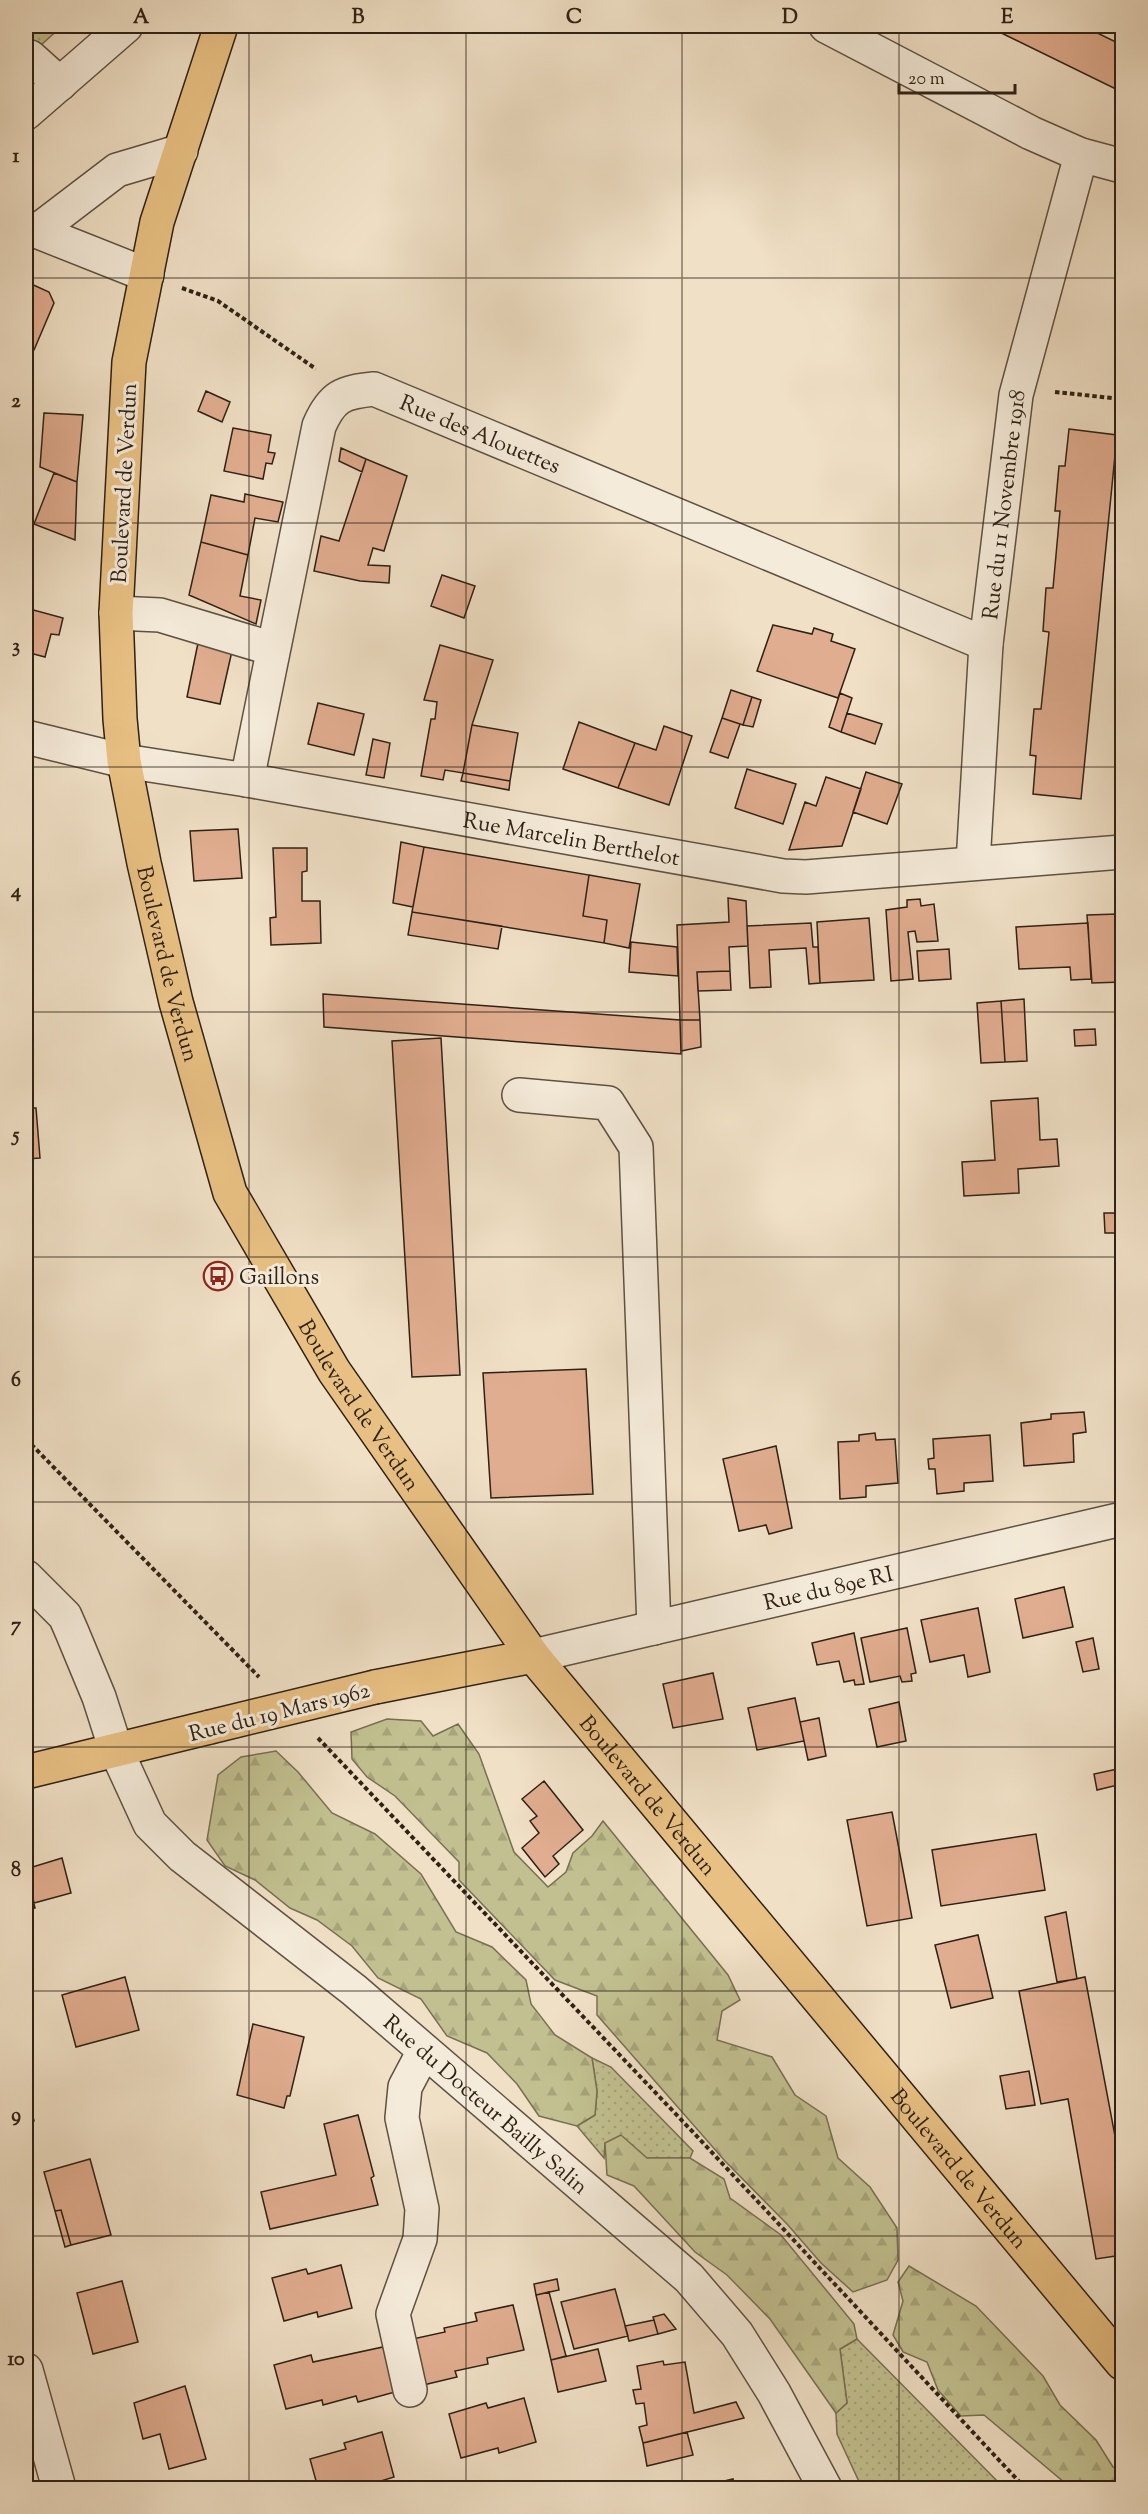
<svg xmlns="http://www.w3.org/2000/svg" width="1148" height="2514" viewBox="0 0 1148 2514" font-family="'Sorts Mill Goudy',serif">
<defs>
<pattern id="grass-dots" width="8" height="8" patternUnits="userSpaceOnUse" patternTransform="scale(1.5)"><rect width="8" height="8" fill="#c2c090"/><path d="M2 2h.1M6 6h.1" fill="none" stroke="#a7a57b" stroke-width="1.8" stroke-linecap="round"/></pattern>
<pattern id="forest-firs" width="22" height="20" patternUnits="userSpaceOnUse" patternTransform="scale(1.5)"><rect width="22" height="20" fill="#c2c090"/><path d="M5 1l3.5 6h-7zM16 11l3.5 6h-7z" fill="#a7a57b"/></pattern>
</defs>
<rect width="100%" height="100%" fill="#f0e0c6"/>
<filter id="stains"><feTurbulence type="fractalNoise" baseFrequency=".00333" numOctaves="4"/><feColorMatrix values="0 0 0 0 .2 0 0 0 0 .09 0 0 0 0 .02 0 0 0 .5 -.17"/></filter>
<radialGradient id="worn" r=".72"><stop offset=".6" stop-color="#630" stop-opacity="0"/><stop offset="1" stop-color="#630" stop-opacity=".3"/></radialGradient>
<path fill="url(#grass-dots)" stroke="#787052" stroke-width="1.5" d="M26,26H62L40,46L26,45Z
M592,2058L611,2067L693,2151L690,2158H647L605,2143L604,2158L577,2126L595,2115L597,2091Z
M857,2339L1004,2488H862L837,2434L836,2413L847,2403L840,2349Z"/>
<path fill="url(#forest-firs)" stroke="#787052" stroke-width="1.5" d="M387,1719L421,1721L433,1736L458,1724L479,1754L514,1852L548,1887L566,1872L573,1853L592,1836L603,1821L728,1975L740,2000L722,2011L717,2040L772,2057L795,2095L826,2116L838,2158L870,2187L897,2228L898,2260L887,2280L853,2292L821,2263L787,2224L725,2161L597,2015V1996L555,1980L459,1880V1862L395,1796L367,1777L352,1759L351,1732Z
M276,1751L298,1772L332,1813L375,1834L421,1874L456,1932L492,1947L526,1980L531,2004L555,2035L592,2058L597,2091L595,2115L577,2126L539,2116L517,2084L487,2053L447,2036L421,1999L378,1978L352,1946L317,1920L290,1908L255,1880L225,1866L207,1840L218,1775L241,1757Z
M621,2135L647,2158H690L724,2179L730,2198L781,2235L854,2324L857,2339L840,2349L847,2403L836,2413L770,2319L727,2275L695,2252L634,2186L607,2175L605,2143Z
M909,2266L976,2306L1043,2376L1060,2405L1096,2440L1113,2467L1122,2469V2488H1071L984,2415L961,2416L938,2390L927,2362L903,2352L893,2335L903,2301L898,2282Z"/>
<path fill="#e1ad90" stroke="#2e2115" stroke-width="1.5" d="M987,26H1083L1122,45V92Z
M29,283L49,292L54,303L34,350L26,354V285Z
M206,391L230,402L222,422L198,411Z
M44,413L83,415L77,482L40,467Z
M233,428L271,435L268,452L275,453L272,464L266,463L263,479L224,471Z
M1069,429L1117,435L1081,799L1033,794L1036,756L1030,755L1034,709H1041L1049,632L1043,631L1046,588H1053L1060,511H1055L1059,466H1065Z
M341,448L366,459L362,472L339,461Z
M366,459L407,476L384,551L373,548L368,565L390,566L389,583L360,581L314,571L321,536L339,541Z
M54,473L77,482L75,540L34,524Z
M245,494L283,502L278,522L255,518L248,555L201,542L211,495L244,502Z
M201,542L248,555L240,596L261,600L256,624L189,595Z
M442,575L475,586L464,618L431,606Z
M26,608L63,618L59,635L51,634L45,657L26,652Z
M773,625L812,634L814,628L833,634L831,641L855,649L838,698L757,671Z
M198,643L232,651L220,704L187,697Z
M440,645L493,660L472,725L463,773L445,770L443,780L421,776L431,719H435L437,702L424,700Z
M731,690L752,697L743,725L722,718Z
M840,693L852,698L841,732L829,727Z
M752,697L761,700L753,727L743,725Z
M318,703L364,714L354,755L308,744Z
M847,713L882,724L875,744L841,732Z
M722,718L740,724L728,758L710,752Z
M579,722L635,743L618,788L563,769Z
M472,725L518,733L510,781L463,773Z
M664,726L692,736L669,805L618,788L635,743L656,750Z
M373,739L390,743L384,778L366,775Z
M747,769L796,784L783,824L735,808Z
M866,772L902,784L887,824L853,812Z
M463,773L510,781L509,790L461,781Z
M826,777L861,789L842,846L789,850L805,802L816,806Z
M238,829L242,878L194,881L190,831Z
M401,842L424,847L413,907L393,903Z
M424,847L589,875L583,916L607,920L604,943L412,912Z
M273,848H307V871L302,872V901H320L321,943L271,945L270,918L276,917Z
M589,875L640,884L629,948L604,943L607,920L583,916Z
M728,898L746,901L748,946L729,947L730,971L697,972L700,1020H680L677,925L729,922Z
M920,899L921,906L934,904L938,941L917,942L915,931L908,932L913,979L891,981L886,910L907,907V900Z
M412,912L502,926L498,949L408,935Z
M1118,914L1122,982L1092,983L1087,915Z
M869,918L874,980L820,983L817,922Z
M811,923L813,947H818L820,983L809,984L806,948L769,950L771,987L750,988L747,926Z
M1088,923L1091,979L1071,980L1070,967L1019,969L1016,927Z
M1119,924H1122V969Z
M631,942L677,947L678,976L629,972Z
M949,949L951,979L919,981L917,951Z
M730,971L731,990L698,991L697,972Z
M323,994L680,1020L681,1054L324,1027Z
M1024,999L1027,1061L1005,1062L1001,1001Z
M1001,1001L1005,1062L981,1063L977,1003Z
M680,1020H700L701,1047L681,1051Z
M1095,1029L1096,1045L1075,1046L1074,1030Z
M441,1038L460,1375L412,1377L392,1041Z
M1038,1098L1040,1140L1057,1139L1059,1166L1018,1169L1019,1193L964,1196L962,1162L995,1160L991,1101Z
M26,1108H36L40,1158L26,1159Z
M1104,1213H1122V1233H1105Z
M586,1369L593,1494L491,1498L483,1373Z
M1084,1412L1086,1432L1073,1434L1074,1462L1024,1466L1021,1423L1051,1419V1414Z
M875,1433L876,1440L895,1439L898,1483L866,1486V1497L840,1499L838,1442L859,1441V1435Z
M990,1435L993,1481L964,1483V1491L937,1494L935,1469H929L928,1459L934,1458L933,1439Z
M776,1446L792,1528L769,1534L766,1525L739,1531L723,1459Z
M1064,1587L1073,1627L1023,1638L1015,1599Z
M978,1608L990,1672L968,1677L964,1655L930,1662L921,1620Z
M907,1628L916,1673L911,1674L912,1681L902,1682L900,1676L870,1682L861,1638Z
M854,1633L864,1684L855,1685L854,1680L844,1682L839,1661L817,1665L812,1643Z
M1093,1638L1099,1669L1083,1672L1076,1642Z
M713,1673L723,1719L673,1728L663,1684Z
M795,1698L804,1741L757,1750L748,1708Z
M899,1702L906,1741L877,1747L869,1709Z
M819,1718L826,1756L808,1760L800,1722Z
M1122,1768V1784L1097,1790L1094,1774Z
M544,1781L583,1830L553,1856L559,1864L545,1877L522,1848L539,1833L530,1821L537,1816L522,1799Z
M892,1812L912,1918L867,1926L847,1820Z
M1036,1834L1045,1890L941,1906L932,1850Z
M62,1858L71,1893L34,1903L26,1869Z
M26,1872L35,1908L26,1910Z
M1066,1912L1077,1979L1057,1982L1045,1917Z
M978,1935L993,1998L951,2008L935,1945Z
M125,1977L139,2030L76,2047L62,1995Z
M1085,1977L1122,2173V2255L1096,2259L1068,2099L1041,2104L1019,1991Z
M253,2024L304,2037L290,2096H287L284,2108L237,2095Z
M1029,2071L1035,2105L1006,2109L1000,2076Z
M26,2088L34,2121L26,2123Z
M358,2115L374,2176L371,2178L378,2205L270,2229L261,2192L336,2175L324,2124Z
M90,2159L111,2235L71,2245L61,2210L55,2211L44,2172Z
M61,2210L71,2245L65,2247L55,2211Z
M341,2265L352,2308L318,2317L317,2312L284,2321L272,2278L306,2269L308,2274Z
M557,2279L559,2290L536,2295L534,2284Z
M122,2281L138,2342L93,2354L77,2293Z
M615,2289L628,2336L574,2349L561,2302Z
M549,2292L566,2356L551,2360L536,2295Z
M513,2305L524,2350L487,2358L488,2364L455,2371L457,2377L419,2386L408,2340L445,2332L444,2328L477,2321L475,2313Z
M664,2314L676,2329L658,2334L653,2317Z
M654,2320L658,2334L629,2341L625,2326Z
M383,2347L395,2392L358,2402L356,2396L323,2405L322,2400L286,2409L274,2365L311,2355L313,2362Z
M598,2349L606,2381L558,2392L551,2360Z
M663,2361L664,2365L685,2362L694,2413L736,2402L744,2418L643,2443L639,2427L647,2425L644,2403L636,2404L633,2390L641,2389L637,2366Z
M185,2386L206,2459L169,2469L160,2434L143,2439L134,2403Z
M524,2398L536,2442L499,2453L498,2448L461,2458L449,2414L486,2403L488,2408Z
M382,2432L394,2477L358,2488H318L310,2459L346,2449L344,2443Z
M687,2432L693,2455L647,2466L643,2443Z
M733,2479L735,2488H695Z"/>
<g fill="none" stroke-linecap="round" stroke-linejoin="round">
<g stroke="#5e5141" stroke-width="36">
<g id="minor">
<path d="M826,26L1031,133L1081,155L1122,166"/>
<path d="M26,57H30L60,84"/>
<path d="M26,113L126,26"/>
<path d="M26,227L147,275"/>
<path d="M37,231L117,170L181,151"/>
<path d="M116,613L160,615L273,649"/>
<path id="s1" d="M26,737L124,761L247,780L783,876L806,877L1122,852"/>
<path id="s2" d="M247,780L319,426C332,396 343,392 374,389L986,644"/>
<path id="s3" d="M973,863L986,644L1016,395L1081,155"/>
<path d="M519,1095L608,1103L636,1147L654,1628"/>
<path id="s4" d="M26,1577L65,1616L72,1632L99,1697L116,1750L150,1824L182,1856L354,1990L689,2278L737,2334L774,2393L825,2488"/>
<path id="s5" d="M533,1656L1122,1519"/>
<path d="M26,2370L59,2488"/>
<path d="M410,2390L393,2314L420,2239L422,2209L402,2118L405,2087L424,2051"/>
</g>
</g>
<g stroke="#2e2115" stroke-width="36">
<g id="major">
<path id="s6" d="M221,26L157,222L129,362L116,613L120,719L124,761L144,863L176,1002L230,1193L334,1371L533,1656L1122,2363"/>
<path d="M375,1687L533,1656"/>
<path d="M26,1772L210,1727"/>
</g>
</g>
<path stroke="#2e2115" stroke-width="4" stroke-dasharray="4.5 3" stroke-linecap="butt" d="M182,288L218,301L316,369
M1055,392L1122,399
M26,1439L259,1677
M318,1738L691,2130L1025,2488"/>
<use href="#minor" stroke="#f5ebda" stroke-width="33"/>
<use href="#major" stroke="#e8c083" stroke-width="33"/>
<g stroke="#2e2115" stroke-width="36" stroke-linecap="butt">
<path id="major-bridge" d="M210,1727L375,1687"/>
</g>
<use href="#major-bridge" stroke="#e8c083" stroke-width="33"/>
</g>
<path fill="none" stroke="#2e2115" stroke-width="1.5" stroke-opacity="0.55" d="M249,26V2488M466,26V2488M682,26V2488M899,26V2488M26,278H1122M26,523H1122M26,767H1122M26,1012H1122M26,1257H1122M26,1502H1122M26,1747H1122M26,1991H1122M26,2236H1122"/>
<defs>
<g id="bus-ring" transform="scale(1.5)"><circle r="9.5" fill="#f5ebda" stroke="#8f2418" stroke-width="1.5"/><path d="M-5-6H5V4H4V6H2V4H-2V6H-4V4H-5ZM-3.5-4V0h7V-4ZM-3.5 1.2v1.5H-2V1.2ZM2 1.2v1.5H3.5V1.2Z" fill="#8f2418"/></g>
</defs>
<g fill-rule="evenodd">
<use href="#bus-ring" x="218" y="1276"/>
</g>
<g text-anchor="middle" stroke-width="6" stroke-linejoin="round" paint-order="stroke">
<g font-size="22" fill="#2e2115" stroke="#f5ebda">
<text dy="8" stroke="none"><textPath href="#s2" startOffset="548">Rue des Alouettes</textPath></text>
<text transform="translate(123 483) rotate(-87)" y="8">Boulevard de Verdun</text>
<text dy="8" stroke="none"><textPath href="#s3" startOffset="360">Rue du 11 Novembre 1918</textPath></text>
<text dy="8" stroke="none"><textPath href="#s1" startOffset="555">Rue Marcelin Berthelot</textPath></text>
<text dy="8" stroke="none"><textPath href="#s6" startOffset="956">Boulevard de Verdun</textPath></text>
<text dy="8" stroke="none"><textPath href="#s6" startOffset="1442">Boulevard de Verdun</textPath></text>
<text dy="8" stroke="none"><textPath href="#s5" startOffset="303">Rue du 89e RI</textPath></text>
<text transform="translate(279 1711) rotate(-14)" y="8">Rue du 19 Mars 1962</text>
<text dy="8" stroke="none"><textPath href="#s6" startOffset="1928">Boulevard de Verdun</textPath></text>
<text dy="8" stroke="none"><textPath href="#s4" startOffset="718">Rue du Docteur Bailly Salin</textPath></text>
<text dy="8" stroke="none"><textPath href="#s6" startOffset="2414">Boulevard de Verdun</textPath></text>
</g>
<g font-size="22" fill="#2e2115" stroke="#f5ebda" text-anchor="start">
<text x="239" y="1284">Gaillons</text>
</g>
</g>
<rect width="1148" height="2514" fill="none" stroke="#f0e0c6" stroke-width="66"/>
<path d="M899 84v9h116v-9" fill="none" stroke="#2e2115" stroke-width="3"/>
<text x="908" y="84" font-size="18" fill="#2e2115" stroke="#f5ebda" stroke-width="4.5" paint-order="stroke">20 m</text>
<rect x="33" y="33" width="1082" height="2448" fill="none" stroke="#2e2115" stroke-width="2"/>
<g font-size="20" text-anchor="middle" font-weight="bold" fill="#2e2115">
<text x="141" y="23">A</text>
<text x="358" y="23">B</text>
<text x="574" y="23">C</text>
<text x="790" y="23">D</text>
<text x="1007" y="23">E</text>
<text x="16" y="162">1</text>
<text x="16" y="407">2</text>
<text x="16" y="652">3</text>
<text x="16" y="897">4</text>
<text x="16" y="1141">5</text>
<text x="16" y="1386">6</text>
<text x="16" y="1631">7</text>
<text x="16" y="1876">8</text>
<text x="16" y="2121">9</text>
<text x="16" y="2365">10</text>
</g>
<rect width="100%" height="100%" filter="url(#stains)"/>
<rect width="100%" height="100%" fill="url(#worn)"/>
</svg>
